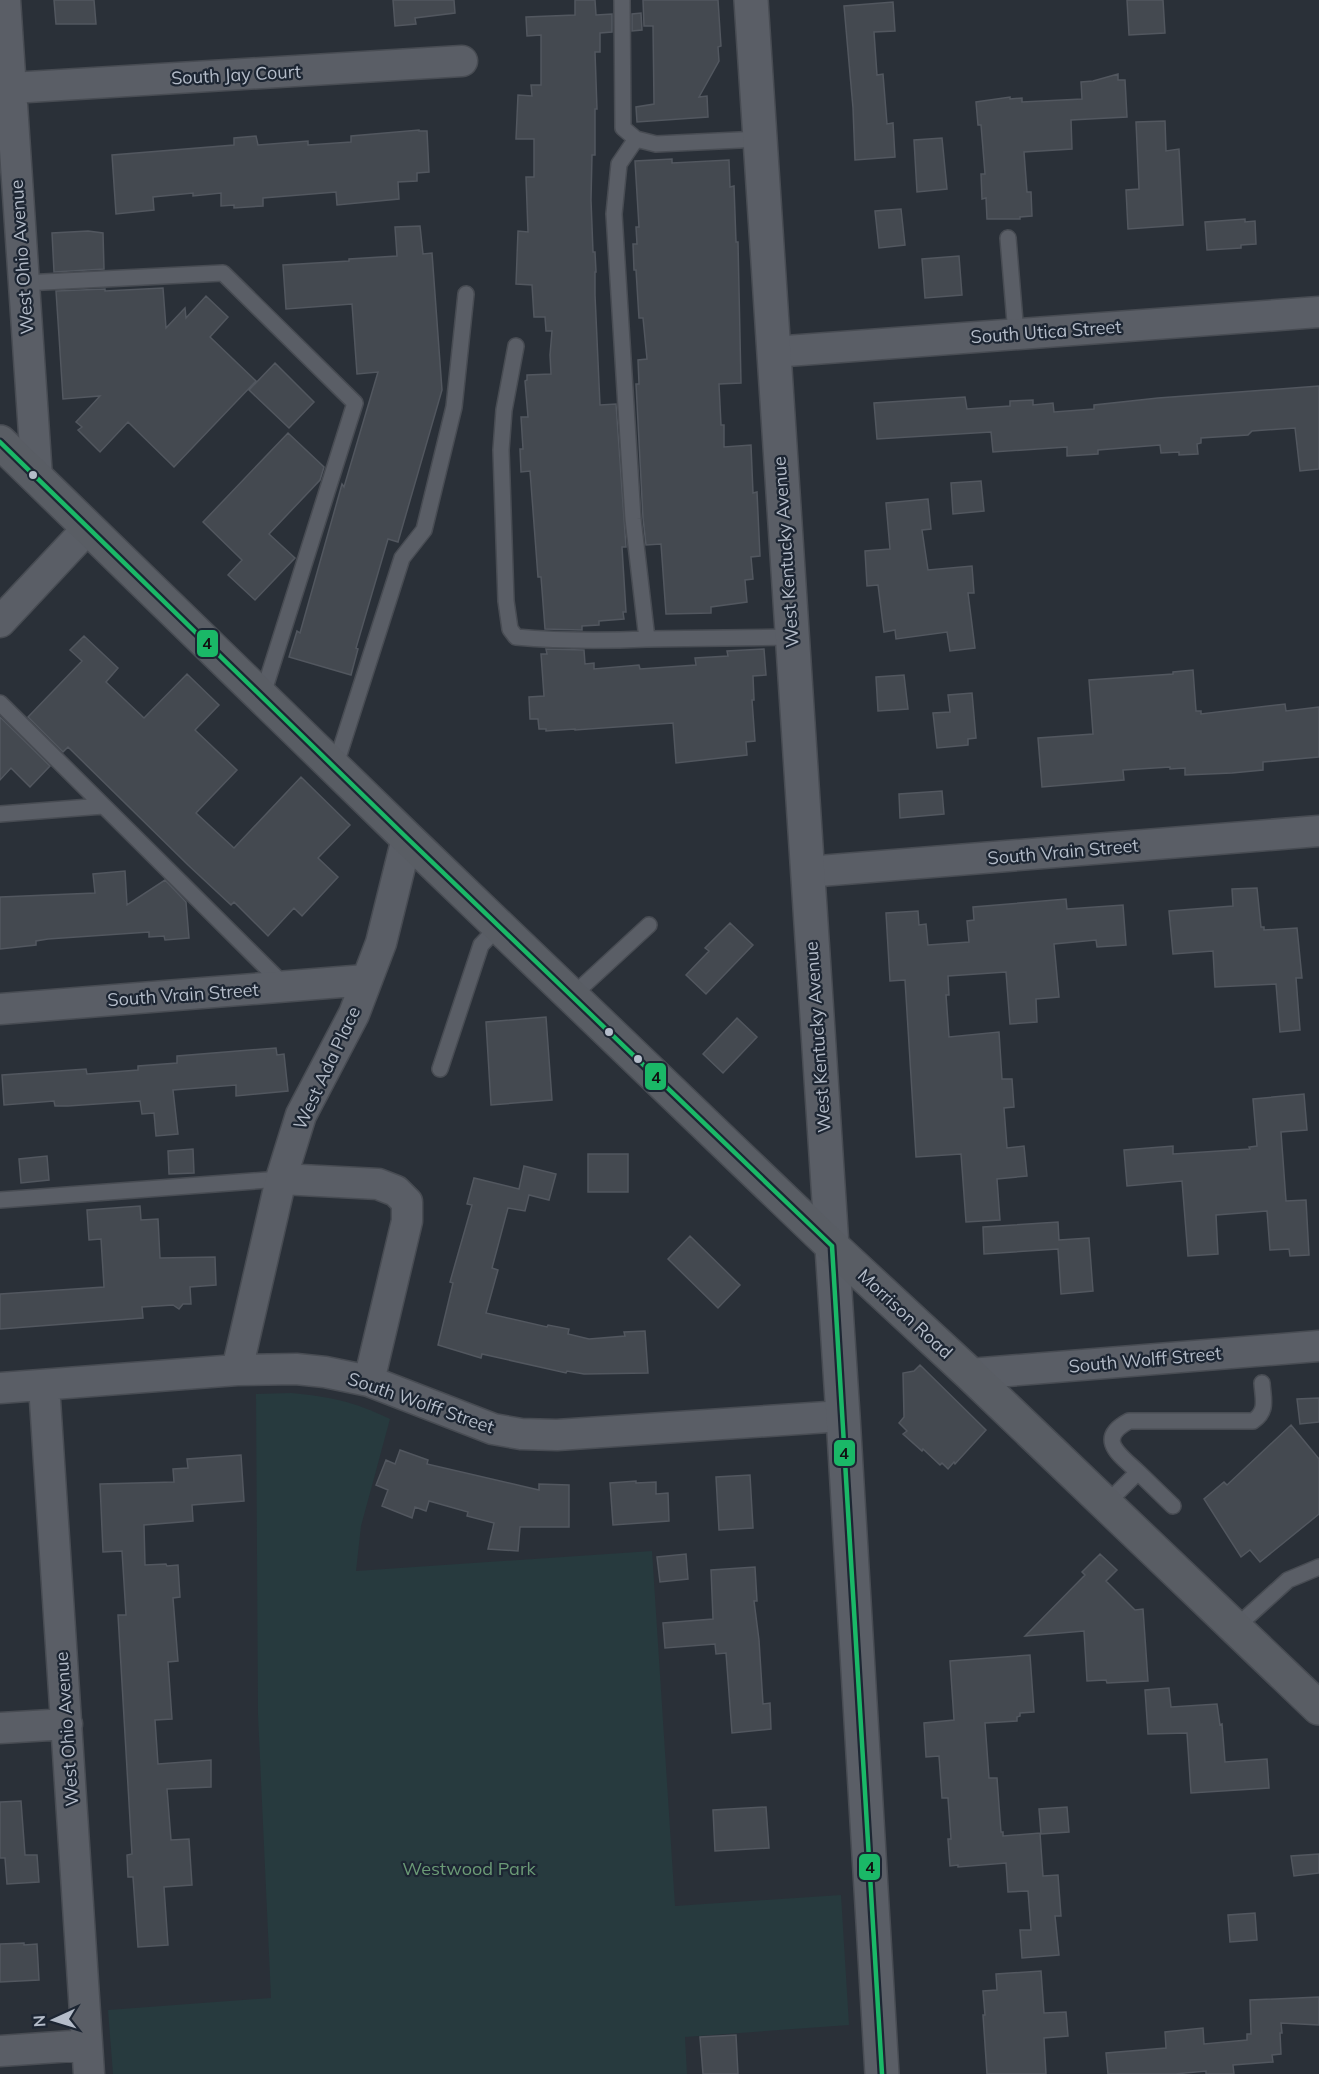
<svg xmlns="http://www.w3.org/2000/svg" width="1319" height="2074" viewBox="0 0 1319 2074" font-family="Mulish,sans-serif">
<rect width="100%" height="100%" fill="#2a3038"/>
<path fill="#273a3e" d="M291,1393C331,1397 353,1401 390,1419L361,1526L356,1571L652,1551L675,1906L841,1895L849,2025L685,2037L687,2074H113L108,2010L271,1998L258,1715L256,1394Z"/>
<path fill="#444950" stroke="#52575f" stroke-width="1.5" d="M54,0H94L96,24H56Z
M393,0H454L455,13L415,18L416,24L395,26Z
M575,0H595L596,15L612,14V32L600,33V52H595L597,109H595V155H592L591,200L593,252H595L596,272H595V295L600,405L616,404L626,547H622L626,612H623L624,619L599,621V625L582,626V630L545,629L541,577H538L530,471L521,472L520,449H523L521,417H528L525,381L527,380V375L551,374L550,355L552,331H546L545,317H534L532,285L516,284L518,231L528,232L526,177H534V139H516L518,95L532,96L531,85H541V35L527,36L526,17L575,15Z
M643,0H718L721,46L718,47L719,61L699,97L707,96L708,117L637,122L636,107L654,104L653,26H644Z
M1127,0H1163L1165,33L1129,35Z
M893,2L895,31L874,32L877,75L883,74L887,124L893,123L895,157L855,160L853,108L844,6Z
M641,13L642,30L632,31V14Z
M1118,74V80H1125L1127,117L1071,120L1072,149L1024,152L1027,192H1031L1032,216L1020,217V219H987L986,198L982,199L981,174H985L981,125H978L976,102L1010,97V99L1022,98V102L1082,99L1081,82L1093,81Z
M1165,121L1166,151L1179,149L1183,225L1128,229L1126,190L1139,189L1136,122Z
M419,130V131H427L429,172L417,173V181L398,182L399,199L337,205L336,192L263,198V206L234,208V205L221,206V193L193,196V193L153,197L154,210L116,214L112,155L234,145V138L256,136L258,145L308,141V145L351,142V136Z
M942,138L947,189L917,192L914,140Z
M672,159V163L729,160L730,187L734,186L736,242H738L741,383L719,384L721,425H724V447L751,445L753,493L757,492L760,556L751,557L753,579L745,580L747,602L711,607V613L666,614L661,544L646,545L643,518L636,384H639L638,360L647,359L643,318H639L636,270H634L633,244H637L636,227H639L635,161Z
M901,209L905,245L879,248L875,211Z
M1245,219V222L1255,221L1256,244L1241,245V248L1207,250L1205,222Z
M420,226L423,254L432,253L442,390L398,542L388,539L356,648L358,649L351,675L289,657L297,631L300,633L342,484L344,487L378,372L357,374L352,304L286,309L283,265L349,261V259L397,256L395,227Z
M88,231L103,233L104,269L54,272L52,233Z
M959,256L962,295L925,298L922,259Z
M163,288L166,328L185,308L186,318L206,296L228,317L210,337L256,381L174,467L128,422L100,452L78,430L82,427L76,422L100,396L63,399L59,336L56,291L105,289V291Z
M275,363L314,402L289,428L249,390Z
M1319,386V469L1300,471L1295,428L1252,431L1248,435L1201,438V443L1197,444L1198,454L1179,455V452L1161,453L1160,445L1098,450V454L1067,456V447L993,452L991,432L877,439L874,403L965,397L967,409L1010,406V401L1033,400V405L1053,403L1054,412L1094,409V405L1158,398Z
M288,433L324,467L320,480L269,534L295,558L255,600L228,575L242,560L203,522Z
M981,481L984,511L953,514L951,483Z
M928,499L931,529L922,530L928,570L972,566L974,593H968L975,648L950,651L947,632L896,639L895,630L884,632L878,585L867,586L865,551L890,549L886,503Z
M84,636L118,668L106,682L144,718L187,674L219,705L195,730L237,770L196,813L234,848L301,777L350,825L318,858L338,877L302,916L294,908L268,936L234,902L231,905L188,865L68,747L63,752L28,717L82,661L70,650Z
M546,649L584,650L585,664L594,663V669L639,665L640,669L696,665L695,658L728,656L727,651L764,649L766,675L753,676L754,700H752L755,741L746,742L747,755L676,763L673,723L575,730V729L546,731V729H539L538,719H530L529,697L544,696L541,654H547Z
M1193,670L1196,711H1201V714L1285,704L1286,711L1319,707V757L1263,762V770L1232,773L1185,775V768L1170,769V767L1123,770L1124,780L1042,787L1038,738L1093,734L1089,680L1173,674V672Z
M904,675L908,709L878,711L876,677Z
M972,693L976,738L968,739V745L937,748L933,713L950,712L948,695Z
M0,717L50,766L30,787L11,768L0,780Z
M942,791L944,814L900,818L899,794Z
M125,871L127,905L165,880L186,902L189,938L165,940L164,936L149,937V932L48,939L36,941V945L0,949V897L95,893L93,874Z
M1257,888L1261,927H1264V930L1297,928L1302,978H1296L1300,1030L1280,1032L1276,984L1215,987L1213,951L1173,954L1169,911L1233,906L1232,889Z
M1066,899L1067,909L1123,905L1126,945L1097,947L1096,940L1054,944L1059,997L1036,999L1037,1022L1010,1024L1006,972L948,976L949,995H946L949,1037L999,1032L1002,1079H1012L1014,1107L1004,1108L1007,1148L1024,1146L1027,1176L997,1179L1000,1220L966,1222L961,1154L916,1157L905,980L890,981L886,913L918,911L919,925L926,924L928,945L969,942L967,921L974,920L973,907Z
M730,923L753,945L706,994L686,975L709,951L705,948Z
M546,1017L552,1100L491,1105L486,1022Z
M737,1018L757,1037L723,1073L703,1054Z
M276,1048L277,1055L284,1054L288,1091L236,1096V1085L173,1090L178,1134L156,1136L154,1113L142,1114L140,1101L68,1106H55L54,1101L4,1105L2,1075L86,1069L87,1074L138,1070V1066L177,1063V1056Z
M1304,1094L1307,1130L1281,1132L1286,1201L1306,1200L1309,1255L1290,1256L1289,1249L1270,1250L1267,1211L1216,1215L1218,1254L1188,1256L1182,1181L1127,1186L1124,1150L1173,1146V1154L1250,1149L1249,1147L1257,1146L1253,1099Z
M193,1149L194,1173L169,1174L168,1151Z
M588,1154H628V1192H588Z
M47,1156L49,1180L21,1183L19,1159Z
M524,1166L556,1174L549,1200L529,1195L525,1211L508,1208L492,1268L498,1270L486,1313L547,1327L548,1325L569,1329L568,1334L589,1339L625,1336L624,1332L645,1331L648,1373L584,1374L567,1371L566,1373L482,1354L481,1358L438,1345L453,1283L450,1282L472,1205L467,1204L474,1178L519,1189Z
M140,1206L141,1220L158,1219L160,1258L215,1257L216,1285L190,1287L191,1304H183L179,1309L173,1305L142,1307L143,1318L0,1329V1294L104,1287L101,1239L89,1240L87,1210Z
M1058,1222L1059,1240L1089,1238L1093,1291L1061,1294L1058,1249L984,1254L983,1227Z
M690,1236L740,1285L718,1308L668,1259Z
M920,1365L986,1430L955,1464L954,1462L948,1469L942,1463L940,1465L923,1449L922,1451L903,1434L907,1431L899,1423L904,1417L903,1373L914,1371Z
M1319,1398V1422L1300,1424L1297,1399Z
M1291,1425L1319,1459V1514L1260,1562L1250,1550L1241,1557L1204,1499L1224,1482L1227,1485Z
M400,1450L428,1460L427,1464L539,1490V1484L569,1485V1527H520L518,1551L488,1549L494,1523L467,1516L468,1512L429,1501L426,1511L415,1507L412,1518L382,1506L388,1490L376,1485L386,1460L395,1464Z
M241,1455L244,1501L192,1505L193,1521L144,1525L145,1565L166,1564L167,1566L178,1565L180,1597L173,1598L178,1661L168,1662L172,1719L155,1720L158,1764L211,1760V1787L167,1789L171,1840L189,1839L192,1885L164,1887L168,1945L138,1947L133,1877H128L127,1855L132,1854L118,1615H126L122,1551L103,1552L100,1484L174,1482L173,1469L188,1468L187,1459Z
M750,1475L753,1528L719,1530L716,1477Z
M636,1481V1483L656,1482V1494L668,1493L669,1521L613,1525L610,1483Z
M686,1554L688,1579L660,1582L657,1557Z
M1100,1554L1117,1570L1106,1581L1135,1610L1143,1609L1148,1681L1107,1683L1106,1680L1087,1681L1084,1631L1025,1636L1085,1575L1082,1572Z
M755,1567L757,1601H754L759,1640L763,1704L770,1703L771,1729L732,1733L726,1653L716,1654L715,1644L665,1648L663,1623L713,1619L711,1570Z
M1030,1655L1034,1712L1020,1713V1716L1017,1717V1721L985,1723L989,1778H997L1001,1832H1003V1836L1040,1833L1043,1876L1058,1875L1061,1916H1055L1059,1955L1022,1958L1020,1930H1031L1028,1891L1008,1892L1006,1863L958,1867V1865L950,1866L948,1839H951L948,1798H942L939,1756L926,1757L924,1723L954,1720L950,1661Z
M1169,1688L1171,1707L1217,1704L1220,1725L1222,1724L1225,1762L1267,1759L1269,1788L1191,1793L1187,1733L1148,1734L1145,1690Z
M21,1801L25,1855H37L39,1882L7,1884L5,1858H0V1802Z
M766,1807L769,1848L715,1851L713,1810Z
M1067,1807L1069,1832L1041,1834L1039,1809Z
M1319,1854V1873L1294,1876L1291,1856Z
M1255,1913L1257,1940L1230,1942L1228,1915Z
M24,1943V1945L37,1944L39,1980L0,1982V1944Z
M1041,1971L1044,2013L1066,2012L1068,2036L1044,2038L1046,2074H987L983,2015H985L983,1991L997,1990L996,1974Z
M1319,1997V2025L1281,2023L1282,2033H1280L1281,2054L1272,2055L1273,2062L1233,2065L1234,2074H1206V2071L1175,2074H1108L1106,2053L1166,2048L1165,2032L1203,2028L1204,2044L1247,2040V2034H1251L1250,2000Z
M736,2035L738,2074H703L700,2037Z"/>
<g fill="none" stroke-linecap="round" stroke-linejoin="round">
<g stroke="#484c53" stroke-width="18">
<path id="service" d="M622,0L623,128L636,139L656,144L760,139
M636,139L619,164L614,214L633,519L647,639L792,637
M1008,238L1016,334
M24,283L223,273L355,403L262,697
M516,346L504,410L501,450L506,601L510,629L516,637C560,641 603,641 647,639
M0,703L284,985
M335,767L402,558L424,530L454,407L466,294
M0,814L103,806
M572,996L649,925
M440,1069L481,945L499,926
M0,1200L281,1179
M1138,1472C1120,1455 1095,1439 1129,1421H1253C1268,1411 1263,1399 1262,1383
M1106,1504L1138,1472L1173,1506
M1235,1628L1288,1580L1319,1567"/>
</g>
<g stroke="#484c53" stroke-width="33">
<path id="minor" d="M5,0L37,478
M11,88L462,61
M773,352L1319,312
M0,622L88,528
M807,872L1319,831
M0,1009L366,980
M281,1179L378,1184L396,1191L407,1202V1221L369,1381
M237,1370L281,1179L301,1115L354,1014L381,943L407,838
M970,1374L1319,1346
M44,1385L89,2074
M0,1388L237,1370L296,1369L325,1372L369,1381L493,1429L521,1434L557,1435L843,1416
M0,1728L67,1724
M0,2051L87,2045"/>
</g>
<g stroke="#484c53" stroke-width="36">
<path id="tertiary" d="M751,0L843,1416L882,2074"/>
</g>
<g stroke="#484c53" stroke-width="36">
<path id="secondary" d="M0,442L407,838L832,1246L970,1374L1319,1708"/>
</g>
<use href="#service" stroke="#5a5e66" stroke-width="15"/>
<use href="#minor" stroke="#5a5e66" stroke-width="30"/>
<use href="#tertiary" stroke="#5a5e66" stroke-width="33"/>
<use href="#secondary" stroke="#595d64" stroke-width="33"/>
<g stroke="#1d2633" stroke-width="9">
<path id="bus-1" d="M0,442L407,838L832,1246
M832,1246L882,2074"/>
</g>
<use href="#bus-1" stroke="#1ab867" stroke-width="4.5"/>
</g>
<g fill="#b4bcc9" stroke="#1d2633" stroke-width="2">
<circle cx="33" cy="475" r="5"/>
<circle cx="609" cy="1032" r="5"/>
<circle cx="638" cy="1059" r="5"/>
</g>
<g text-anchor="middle" stroke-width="4.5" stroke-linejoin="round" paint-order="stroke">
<g font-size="18" fill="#b4bcc9" stroke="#1d2633">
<text transform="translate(236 75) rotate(-3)" y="6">South Jay Court</text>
<text transform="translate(22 257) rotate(-94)" y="6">West Ohio Avenue</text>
<text transform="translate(1046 332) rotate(-4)" y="6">South Utica Street</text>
<text transform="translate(786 552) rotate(-94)" y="6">West Kentucky Avenue</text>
<text transform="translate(1063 852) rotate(-5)" y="6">South Vrain Street</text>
<text transform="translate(183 995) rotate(-4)" y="6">South Vrain Street</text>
<text transform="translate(818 1037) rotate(-94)" y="6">West Kentucky Avenue</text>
<text transform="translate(327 1068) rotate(-65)" y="6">West Ada Place</text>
<text transform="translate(905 1314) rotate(43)" y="6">Morrison Road</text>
<text transform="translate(1145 1360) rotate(-5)" y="6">South Wolff Street</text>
<text transform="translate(421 1403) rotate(19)" y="6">South Wolff Street</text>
<text transform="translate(67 1729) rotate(-94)" y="6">West Ohio Avenue</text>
</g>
<g font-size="18" fill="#6b9a76" stroke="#1d2633">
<text x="469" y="1875">Westwood Park</text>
</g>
</g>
<g stroke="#1d2633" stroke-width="2">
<rect x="196" y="629" width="23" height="29" rx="6" fill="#1ab867"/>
<rect x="644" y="1062" width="23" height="29" rx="6" fill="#1ab867"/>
<rect x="833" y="1439" width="23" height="28" rx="6" fill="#1ab867"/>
<rect x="858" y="1853" width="23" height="28" rx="6" fill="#1ab867"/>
</g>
<g font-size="16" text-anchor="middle" font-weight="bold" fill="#111">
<text x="207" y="649">4</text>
<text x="656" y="1083">4</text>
<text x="844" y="1459">4</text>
<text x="870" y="1873">4</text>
</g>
<g transform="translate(54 2020) rotate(266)" stroke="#1d2633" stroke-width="4.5" paint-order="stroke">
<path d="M0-4.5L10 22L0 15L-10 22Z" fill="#b4bcc9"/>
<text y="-9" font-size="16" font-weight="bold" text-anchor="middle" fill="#b4bcc9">N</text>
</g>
</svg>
